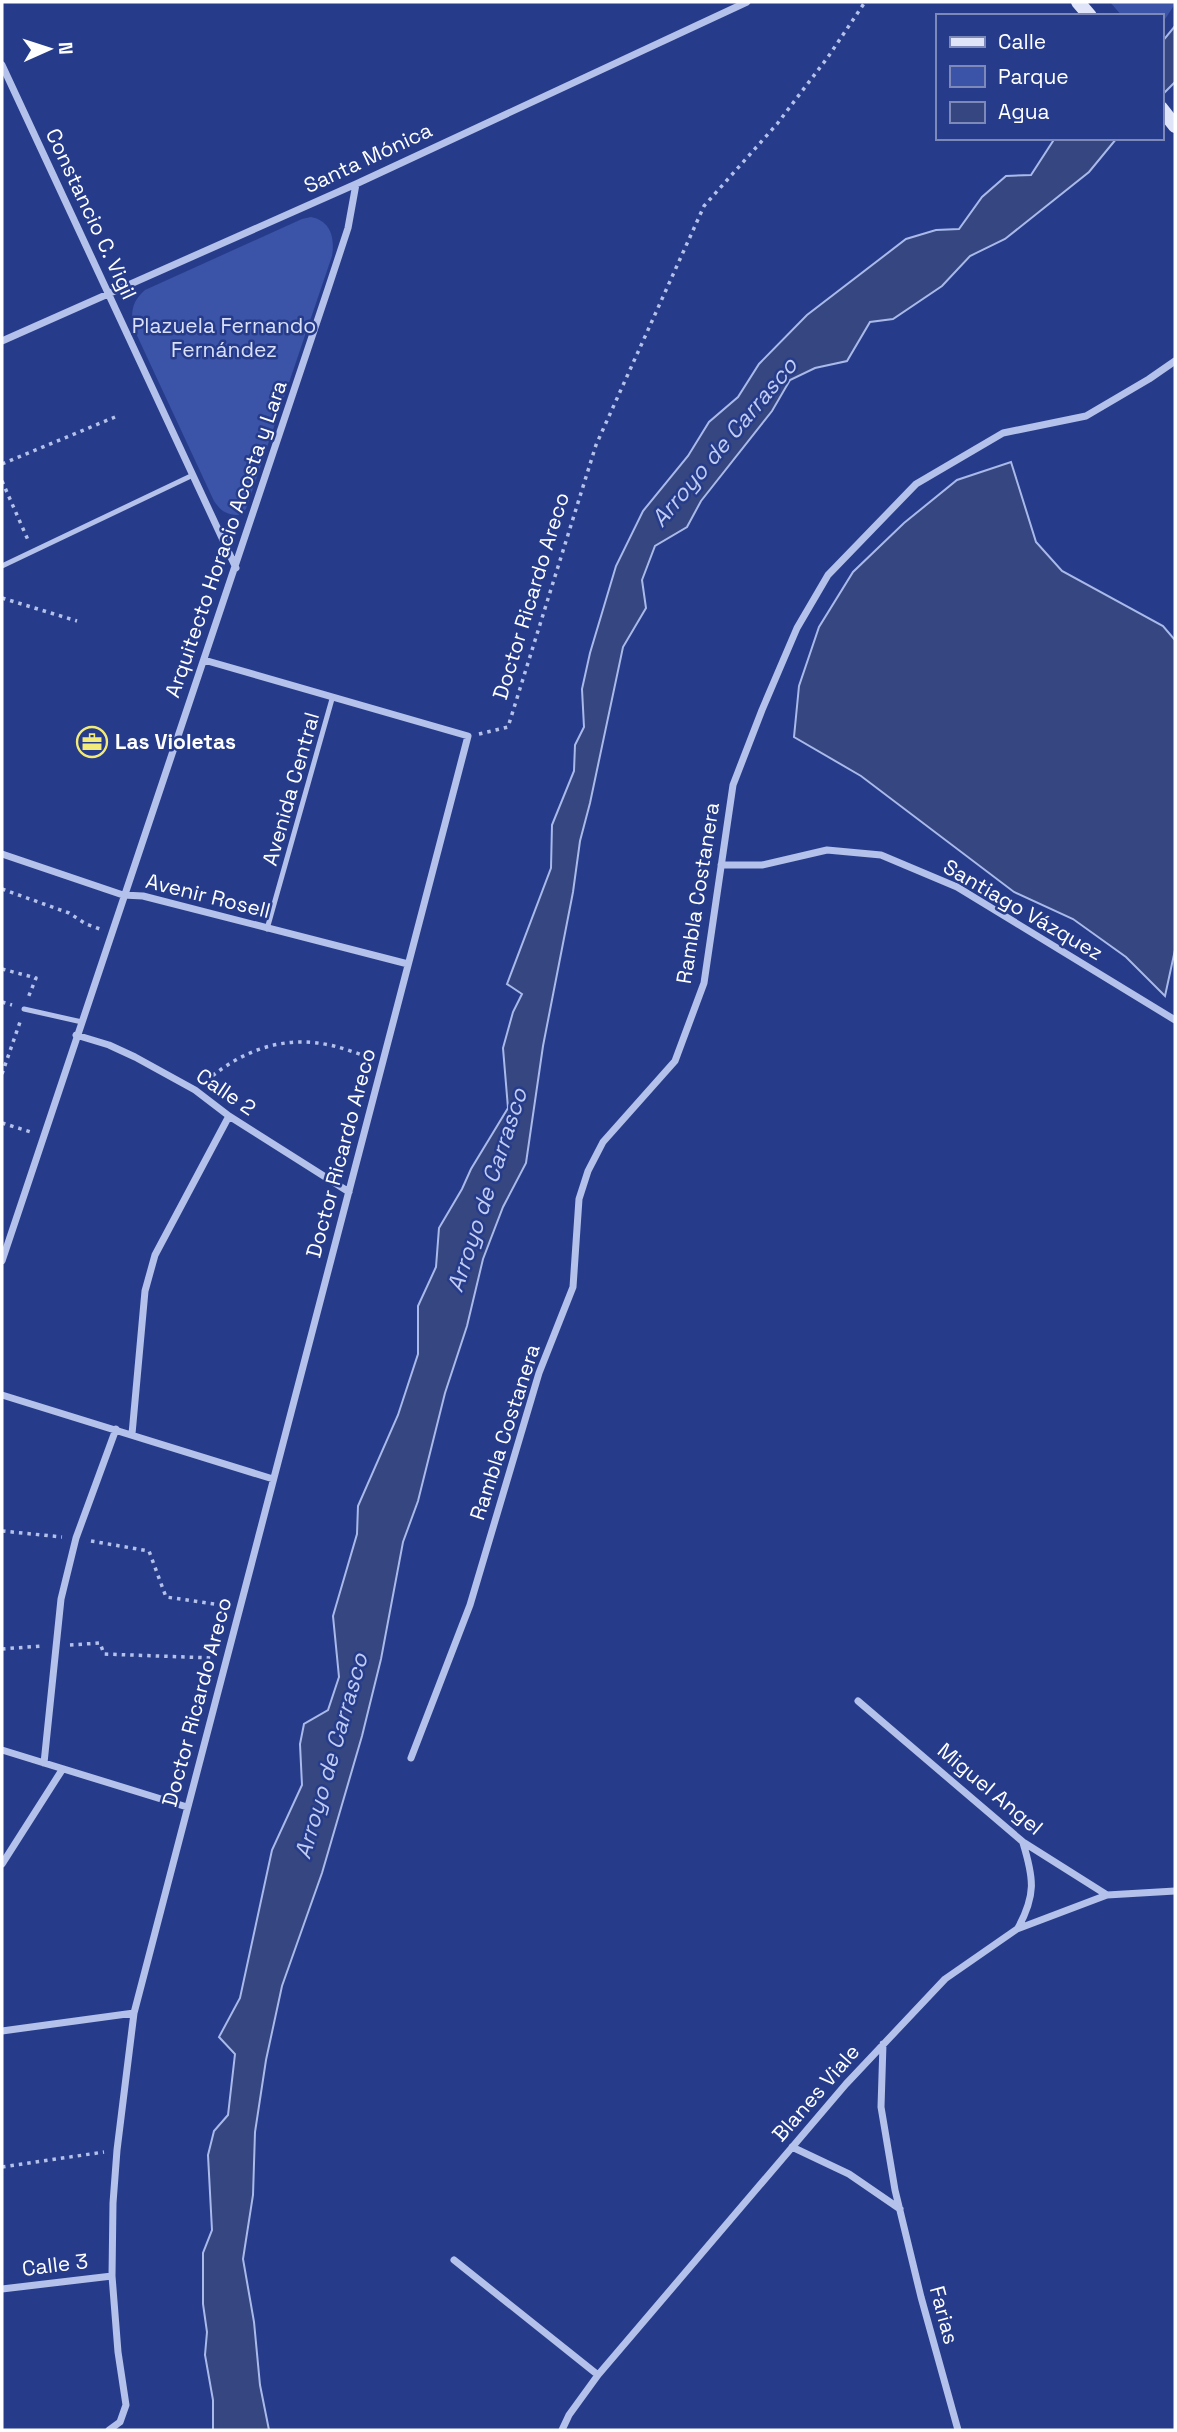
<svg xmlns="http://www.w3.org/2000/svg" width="1177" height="2432" viewBox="0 0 1177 2432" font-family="'Space Grotesk',sans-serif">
<rect width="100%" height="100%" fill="#263c8b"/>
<path fill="#3b54a8" d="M1110,2H1175V4L1161,25V16H1122Z
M311,217C331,221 335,238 332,256L246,509L239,515C226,515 221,511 214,501L134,329C130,313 132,301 145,290L302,219Z"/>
<path fill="#354680" stroke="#a9b9ea" stroke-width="2" d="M1175,26V82L1161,96V43Z
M1055,138H1117L1089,172L1005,239L970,256L942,286L893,319L870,322L847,361L815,368L790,380L772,411L701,501L687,527L655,546L642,580L646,608L623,647L590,803L580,841L573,892L543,1046L526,1163L503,1207L483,1259L467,1326L445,1393L418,1501L403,1542L381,1659L362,1736L322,1873L282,1986L266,2060L255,2132L253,2195L243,2259L254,2322L260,2385L269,2430H213V2400L205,2355L207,2332L203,2304V2253L212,2230L208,2155L214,2131L228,2115L235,2054L219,2037L240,1998L272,1850L302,1785L300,1744L304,1724L328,1710L339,1677L333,1616L357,1534L358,1506L398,1415L418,1354V1306L436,1267L439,1228L462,1189L471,1169L508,1108L503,1048L513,1012L522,994L507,984L551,868L552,825L574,771L575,745L584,727L582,689L590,653L616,566L643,511L688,456L709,422L738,397L759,364L807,315L906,239L936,230L959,229L982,197L1006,176L1031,175Z
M1011,462L1036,542L1062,571L1163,626L1175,640V950L1165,996L1126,957L1073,919L1014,892L861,776L794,737L799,686L819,627L853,572L904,523L957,480Z"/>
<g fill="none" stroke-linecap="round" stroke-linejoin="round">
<path stroke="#b4c1ea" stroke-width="3.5" stroke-dasharray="3.5 5" stroke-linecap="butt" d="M2,464L115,417
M2,481L28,540
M2,598L77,621
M479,734L508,727L596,445L704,206L777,124L828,57L865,2
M2,889L69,913L86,924L100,929
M2,969L36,978L28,998
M2,1002L12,1005
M2,1074L20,1022
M206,1081C243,1050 284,1034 334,1046C346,1049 359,1054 371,1058
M2,1123L31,1132
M2,1531L62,1537
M91,1541L149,1551L166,1597L228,1606
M70,1645L100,1643L104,1654L212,1658
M2,1649L42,1646
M2,2167L104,2152"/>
<path stroke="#b4c1ea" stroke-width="5" d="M2,566L193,475
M267,929L332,699
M24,1009L82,1022"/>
<path stroke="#b4c1ea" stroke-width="7" d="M2,65L236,568
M2,341L356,184L747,2
M2,854L123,895L143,896L408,964
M721,865H762L827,850L881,855L957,887L1175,1020
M76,1035L109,1045L135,1057L195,1090L229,1116L349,1192
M2,1261C116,916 235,573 348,228L356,184
M2,1395L273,1479
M132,1434L145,1291L155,1255L229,1116
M858,1701L1023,1842L1107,1895
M2,1750L187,1807
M411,1758L470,1605L539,1373L573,1287L579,1199L588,1171L603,1142L675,1061L704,983L733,785L762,710L797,628L828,575L916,484L1003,433L1086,416L1149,379L1175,361
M44,1763L61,1599L76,1538L116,1429
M2,1864L62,1770
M1018,1928C1036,1895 1034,1879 1023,1843
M2,2031L134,2013
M883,2044L881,2107L895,2190L921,2297L958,2430
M792,2147L849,2174L900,2209
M454,2260L598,2375
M2,2289L112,2276
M109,2430L120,2422L126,2405L118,2352L112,2276L113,2203L117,2150L134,2013L468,736L204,660
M562,2430L569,2415L598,2375L846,2084L945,1979L1017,1929L1107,1895L1175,1891"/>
<path stroke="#dfe4f8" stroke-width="14" d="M1078,2L1090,16
M1161,108L1175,126"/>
</g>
<defs>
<g id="office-ring" transform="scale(1.575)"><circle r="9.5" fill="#263c8b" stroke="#f3eb79" stroke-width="1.5"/><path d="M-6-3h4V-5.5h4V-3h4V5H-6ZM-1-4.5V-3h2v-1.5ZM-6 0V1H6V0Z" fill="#f3eb79"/></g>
</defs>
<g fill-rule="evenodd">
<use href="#office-ring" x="92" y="742"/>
</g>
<g text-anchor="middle" stroke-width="5" stroke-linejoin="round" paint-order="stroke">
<g font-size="21" fill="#fff" stroke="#263c8b">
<text transform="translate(368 158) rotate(-25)" y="7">Santa Mónica</text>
<text transform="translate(91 214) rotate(65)" y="7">Constancio C. Vigil</text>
<text transform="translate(226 539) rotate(-71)" y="7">Arquitecto Horacio Acosta y Lara</text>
<text transform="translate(531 596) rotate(-73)" y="7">Doctor Ricardo Areco</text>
<text transform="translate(291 789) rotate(-74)" y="7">Avenida Central</text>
<text transform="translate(698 893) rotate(-81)" y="7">Rambla Costanera</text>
<text transform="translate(208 896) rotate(14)" y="7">Avenir Rosell</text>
<text transform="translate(1023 910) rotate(30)" y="7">Santiago Vázquez</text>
<text transform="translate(226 1092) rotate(34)" y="7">Calle 2</text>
<text transform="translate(341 1153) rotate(-75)" y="7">Doctor Ricardo Areco</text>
<text transform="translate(505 1432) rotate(-72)" y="7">Rambla Costanera</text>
<text transform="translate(197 1702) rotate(-75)" y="7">Doctor Ricardo Areco</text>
<text transform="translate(990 1789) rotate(40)" y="7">Miguel Angel</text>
<text transform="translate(816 2093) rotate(-49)" y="7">Blanes Viale</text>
<text transform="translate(55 2265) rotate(-7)" y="7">Calle 3</text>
<text transform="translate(944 2315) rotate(75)" y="7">Farias</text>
</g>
<g font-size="21" fill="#d9e0f8" stroke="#263c8b">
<text x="224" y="333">Plazuela Fernando<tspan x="224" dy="24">Fernández</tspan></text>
</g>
<g font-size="21" font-weight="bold" fill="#fff" stroke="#263c8b" text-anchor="start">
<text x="115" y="749">Las Violetas</text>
</g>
<g font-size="23" font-style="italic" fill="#c0ccf1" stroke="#263c8b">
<text transform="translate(724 442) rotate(-50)" y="8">Arroyo de Carrasco</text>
<text transform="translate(487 1190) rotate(-72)" y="8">Arroyo de Carrasco</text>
<text transform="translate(331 1756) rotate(-74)" y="8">Arroyo de Carrasco</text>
</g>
</g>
<rect width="1177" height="2432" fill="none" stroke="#ffffff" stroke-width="7"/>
<rect x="936" y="14" width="228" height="126" fill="#263c8b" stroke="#7d8ab9" stroke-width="2"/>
<rect x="950" y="37" width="35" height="10" fill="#dfe4f8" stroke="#7d8ab9" stroke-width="2"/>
<text x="998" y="49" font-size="21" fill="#ffffff">Calle</text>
<rect x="950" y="66" width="35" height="21" fill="#3b54a8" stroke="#7d8ab9" stroke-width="2"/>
<text x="998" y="84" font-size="21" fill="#ffffff">Parque</text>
<rect x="950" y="102" width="35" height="21" fill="#354680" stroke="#7d8ab9" stroke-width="2"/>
<text x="998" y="119" font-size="21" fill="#ffffff">Agua</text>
<g transform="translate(49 49) rotate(87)" stroke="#263c8b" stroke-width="5" paint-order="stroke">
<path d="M0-5L12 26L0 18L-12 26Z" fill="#ffffff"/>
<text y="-10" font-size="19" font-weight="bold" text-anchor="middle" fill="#ffffff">N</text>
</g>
</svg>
